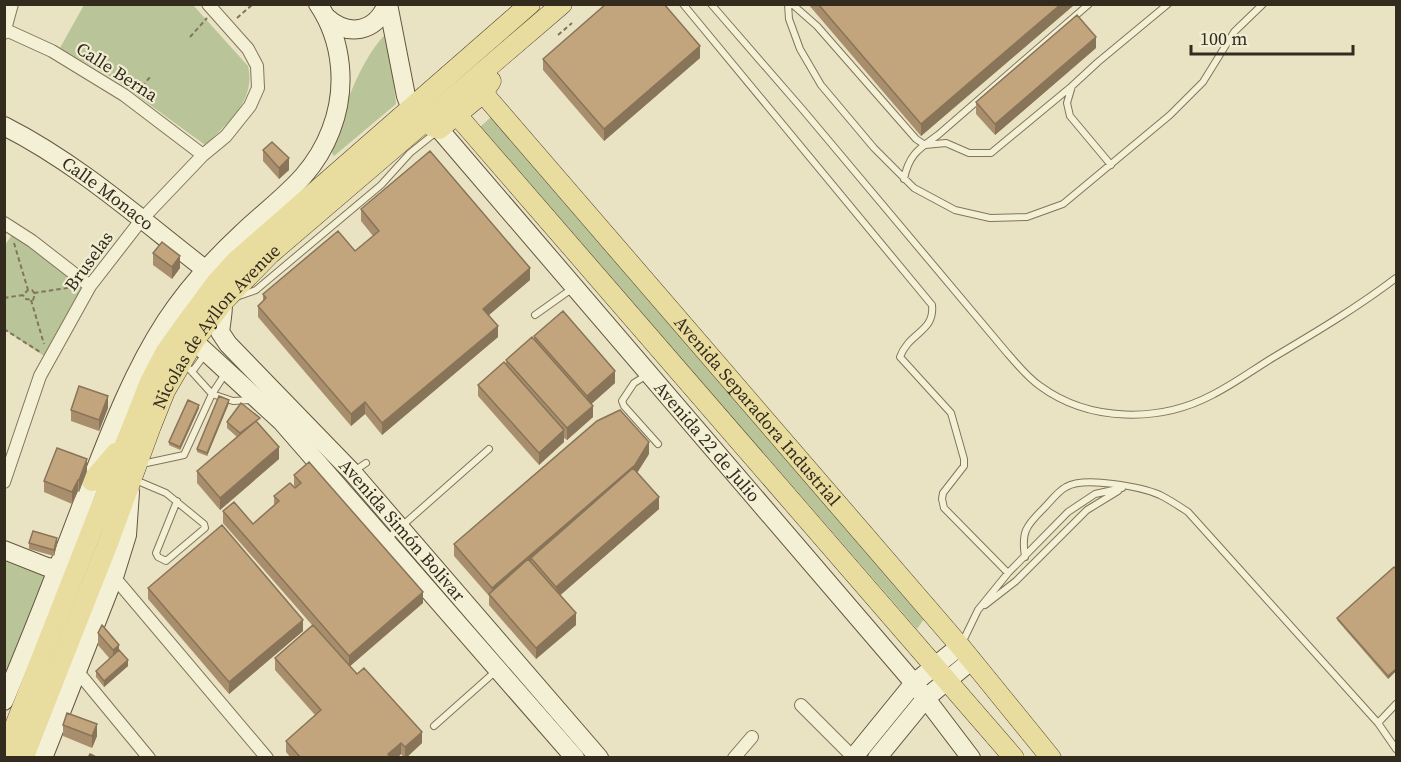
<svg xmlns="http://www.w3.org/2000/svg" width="1401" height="762" viewBox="0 0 1401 762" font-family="'Source Serif 4',serif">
<rect width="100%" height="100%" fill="#e9e3c3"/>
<path fill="#b9c599" d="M84,5H193L248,66C256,101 228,123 205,145L116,80L60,48Z
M388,32L396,104L334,156L330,150C342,115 360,57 388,32Z
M491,117L926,616L917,629L480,127Z
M12,235L83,285L44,356L5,330V245Z
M4,561L47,577L11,678L5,675Z"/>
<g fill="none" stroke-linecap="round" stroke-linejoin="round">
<g stroke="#81755c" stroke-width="8">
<path id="lane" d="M683,4L932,305C935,332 909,332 900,357L951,413L964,459V466L943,493L942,499L944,508L1008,573
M711,4L803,110L1008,354C1018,365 1027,377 1040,386C1089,422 1159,423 1212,395C1234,384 1254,369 1274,357C1316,332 1358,307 1396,278
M788,4L789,19L800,49L821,85L874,148L914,188L955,210L990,218L1027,217L1063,204L1170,115L1203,82L1234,32L1263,4
M792,4L817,26L916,139L925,145L946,143L969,153H991L1072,86
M1111,165L1070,116L1067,103L1072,86L1098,62L1168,4
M904,179C909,154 919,149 938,135L1089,4
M239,296L256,290L381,185L410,153L435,133
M535,315L573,288
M192,372L206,353
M225,374L212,394L233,401L251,400
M647,375L634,383L622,401L624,406L658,444
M142,464L184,455L212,394L184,363
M354,471L366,463
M133,479L166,493L204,524L205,528L166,561L158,557L156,553L177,501
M386,540L489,449
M1025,557C1021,532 1026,526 1043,509C1050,502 1058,491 1066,487C1084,476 1142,487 1160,495C1170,500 1179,506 1188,512L1378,723
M985,605L1016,581L1087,510L1118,491
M962,643L978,610L1008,573L1068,512L1095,494L1122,488
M1396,704L1378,723L1396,749
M434,726L497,670"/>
</g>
<g stroke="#81755c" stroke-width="14">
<path id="street" d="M6,30L52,51L124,95L203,155
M4,33L12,4
M4,223L32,241L90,286
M4,482L40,376L90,286L142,219L203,155L226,136L250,106L258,88L257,66L248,49L208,4
M114,577L267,758
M73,666L149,758
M801,705L853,757
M734,758L752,737"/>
</g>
<g stroke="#63563f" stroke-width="20">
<g id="secondary">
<path d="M388,4L406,96L411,109L419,117"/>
<path d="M326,17C348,37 375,33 387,4"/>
<path id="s1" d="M4,126C79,164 140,219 206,270C227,293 224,303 220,332L228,344L353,473L599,758"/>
<path id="s2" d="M439,129L914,683L971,758"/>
<path d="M194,341L282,422L575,758"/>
<path d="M4,550L47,567L68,570"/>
<path d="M4,701C33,633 60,563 86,494C109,435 131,375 166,321C187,289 215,258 243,232C278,199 313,178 331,130C347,89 343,41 318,4"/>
<path d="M43,758L114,577L127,535L130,492"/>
<path d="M853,758L914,683L960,646"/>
<path d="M877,758L926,698L972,660"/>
</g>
</g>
<g stroke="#4f4330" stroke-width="21">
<g id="primary">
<path id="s3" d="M483,93L960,646L1051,758"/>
<path d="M457,115L1014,758"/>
<path d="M424,123L439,129L483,93L491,81"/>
<path d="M92,481L116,453"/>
<path d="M4,754L150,382L165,353L182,329L216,283L236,261L530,4"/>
<path id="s4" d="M23,758L108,543L151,426L165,391L194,341L224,301L270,254L562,4"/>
</g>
</g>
<path stroke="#81755c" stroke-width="2" stroke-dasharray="4.5 3" stroke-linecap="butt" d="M237,18L253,4
M558,35L572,23
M190,37L207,18
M137,92L151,76
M14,243L28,290
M34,293L73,287
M4,298L23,295L28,290H32L35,294L33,300L25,299L23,295
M31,300L44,344
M4,329L40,352"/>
<use href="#lane" stroke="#f4f0d6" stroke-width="6"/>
<use href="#street" stroke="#f4f0d6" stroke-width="12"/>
<use href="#secondary" stroke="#f4f0d6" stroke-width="18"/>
<use href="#primary" stroke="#e8dc9f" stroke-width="20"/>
</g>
<path fill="#a88e6c" d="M808,4H1074V5L921,136Z
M1096,48L995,135L976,114V102Z
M700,58L604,141L543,70V59Z
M263,150L289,170L279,179L263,161Z
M361,209L530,280L489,315L498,337L382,435L365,414L351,426L258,317V306L263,301V294L355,251L373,236L361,221Z
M153,253L180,268L172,279L153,265Z
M534,336L615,383L591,404L593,417L567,440L564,438V442L539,465L478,396V385L506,364V360L534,339Z
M229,403L207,456L197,452V449Z
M108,408L99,431L71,421V410Z
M199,408L180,450L169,445V442Z
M227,422L260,424H259L279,459L220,510L197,483V471L237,437L227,428Z
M649,454L637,473L659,509L560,595L576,625L536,659L489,605V596L454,556V544Z
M87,471L79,492L78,491L72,504L44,492V481Z
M294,475L423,603L350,666L422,743L406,758H404L401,754L397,758H291L286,752V741L315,715L275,670V658L312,625L223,523V511L253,524L274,505V496L296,488L294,486Z
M29,543L57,544L54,556L29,549Z
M1396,569V671L1388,679L1337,620V618Z
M148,588L303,631L229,694L148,599Z
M98,633L119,650L128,666L104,687L96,677V671L110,659L98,645Z
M63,725L97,736L92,748L63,736Z"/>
<path fill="#887458" d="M1061,4L1074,5L921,136V124Z
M1096,37V48L995,135V124Z
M700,46V58L604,141V129Z
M289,158V170L279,179V168Z
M180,256V268L172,279V267Z
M530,268V280L483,320V309Z
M498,326V337L382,435V423Z
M615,371V383L587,408V396Z
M108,396V408L99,431V420Z
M229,400V403L207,456V453Z
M365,402V414L351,426V414Z
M199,405V408L180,450V447Z
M593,406V417L567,440V428Z
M564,430V442L539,465V453Z
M649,442V454L635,476L531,558V567L492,598V588Z
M279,447V459L220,510V498Z
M87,459V471L79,492V480Z
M78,480V491L72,504V492Z
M659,497V509L556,599V587Z
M57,538V544L54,556V550Z
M423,592V603L349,667V656Z
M576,613V625L536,659V648Z
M303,620V631L229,694V682Z
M119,645V656L113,662V650Z
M128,660V666L104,687V681Z
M1396,669V671L1388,679V676Z
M97,724V736L92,748V736Z
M422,732V743L406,758H405V747Z
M401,743V754L397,758H388V754Z"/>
<path fill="#c3a57d" stroke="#887458" stroke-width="1.5" d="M606,4H664L700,46L604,129L543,59Z
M818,4H1061L921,124Z
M1077,15L1096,37L995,124L976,102Z
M272,142L289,158L279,168L263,150Z
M430,151L530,268L483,309L498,326L382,423L365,402L351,414L258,306L266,298L263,294L338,231L355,251L379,231L361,209Z
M162,242L180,256L172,267L153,253Z
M563,311L615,371L587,396L534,336Z
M532,337L593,406L567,428L506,360Z
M504,362L564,430L539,453L478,385Z
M79,386L108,396L99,420L71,410Z
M219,396L229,400L207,453L197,449Z
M188,400L199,405L180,447L169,442Z
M241,403L260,418L240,433L227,422Z
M620,410L649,442L635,465L492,588L454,544L597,421Z
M256,421L279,447L220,498L197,471Z
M57,448L87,459L79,480H78L72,492L44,481Z
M309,462L423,592L349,656L223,511L234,502L253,524L279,501L274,496L290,483L295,488L301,483L294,475Z
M633,468L659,497L556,587L531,558Z
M222,525L303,620L229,682L148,588Z
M33,531L57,538L54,550L29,543Z
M528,559L576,613L536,648L489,594Z
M1394,567L1396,569V669L1388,676L1337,618Z
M102,625L119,645L113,650L98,633Z
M313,625L357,674L364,668L422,732L405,747L401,743L388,754L391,758H301L286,741L321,710L275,658Z
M119,650L128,660L104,681L96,671Z
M67,713L97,724L92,736L63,725Z
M90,754L98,758H88Z"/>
<g text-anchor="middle" stroke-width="4.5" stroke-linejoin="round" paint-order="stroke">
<g font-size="18" fill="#332b1e" stroke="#f1edd2">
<text transform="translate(117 72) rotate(33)" y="6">Calle Berna</text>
<text dy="6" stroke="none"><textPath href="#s1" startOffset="124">Calle Monaco</textPath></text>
<text transform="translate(89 261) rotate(-54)" y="6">Bruselas</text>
<text dy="6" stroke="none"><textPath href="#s4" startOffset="476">Nicolas de Ayllon Avenue</textPath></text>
<text dy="6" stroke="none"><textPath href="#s3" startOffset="420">Avenida Separadora Industrial</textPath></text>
<text dy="6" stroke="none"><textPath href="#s2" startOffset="412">Avenida 22 de Julio</textPath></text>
<text dy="6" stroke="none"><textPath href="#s1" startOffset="585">Avenida Simón Bolivar</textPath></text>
</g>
</g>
<rect width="1401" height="762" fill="none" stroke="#332b1e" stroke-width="12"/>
<path d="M1191 45v9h162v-9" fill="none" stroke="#332b1e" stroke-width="3"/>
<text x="1200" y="45" font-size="18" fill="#332b1e" stroke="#f1edd2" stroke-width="4.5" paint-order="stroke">100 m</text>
</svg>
